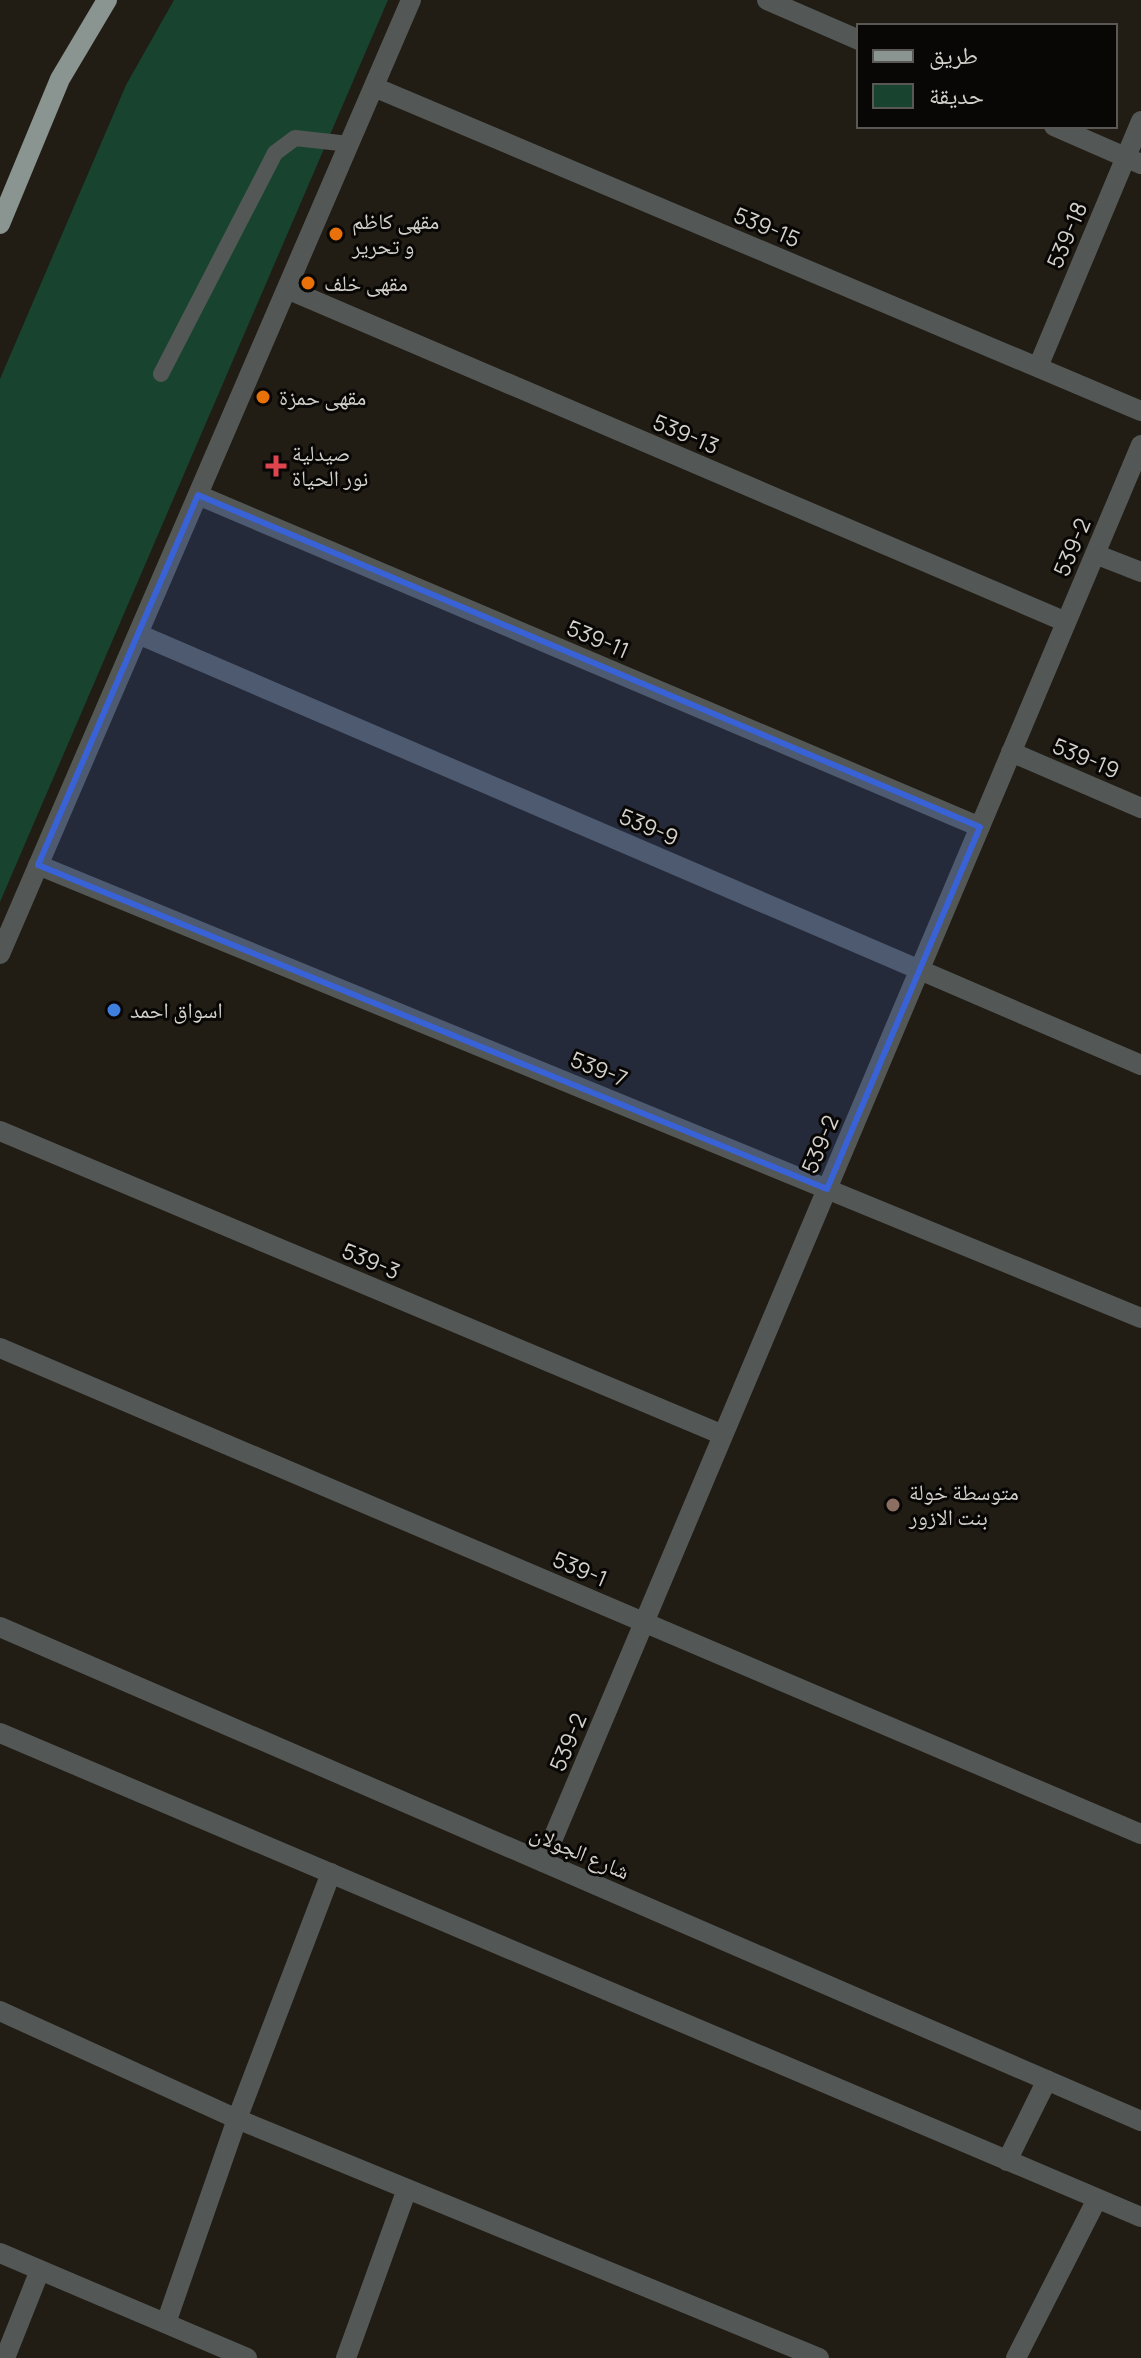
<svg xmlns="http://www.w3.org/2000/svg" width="1141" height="2358" viewBox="0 0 1141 2358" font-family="Manrope,'Noto Naskh Arabic',sans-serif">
<rect width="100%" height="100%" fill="#211c14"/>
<path fill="#17432f" d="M174,0H388L0,902V379L126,85Z"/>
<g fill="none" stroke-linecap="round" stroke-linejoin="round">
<path stroke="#535856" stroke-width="16" d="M161,374L275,153L295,138L349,144"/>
<path stroke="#535856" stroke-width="20" d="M767,0L859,40
M374,87L1141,411
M1054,126L1141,164
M287,289L1066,622
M1038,367L1141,121
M198,495L980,827
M1095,554L1141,572
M138,634L1141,1065
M1011,752L1141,808
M38,865L1141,1318
M0,954L411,0
M0,1131L723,1435
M0,1348L1141,1834
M543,1862L1141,445
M0,2011L237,2119L819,2358
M0,2253L247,2358
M166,2323L237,2119L331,1873
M5,2358L40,2270
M346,2358L407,2189
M1016,2358L1097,2199"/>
<path stroke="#535856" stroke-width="20" d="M0,1627L1141,2121
M0,1733L1141,2217
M1007,2161L1047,2080"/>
<path stroke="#8a9490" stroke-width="20" d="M0,224L60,79L107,0"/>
</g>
<path fill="#3862d6" fill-opacity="0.2" stroke="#3862d6" stroke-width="6" stroke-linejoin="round" d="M198,495L980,827L827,1189L38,865Z"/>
<g fill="#e8710a" stroke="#090705" stroke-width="3">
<circle cx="336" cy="234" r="8"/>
<circle cx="308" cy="283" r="8"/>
<circle cx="263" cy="397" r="8"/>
</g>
<path fill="#e0444e" stroke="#090705" stroke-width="3" d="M272 454h8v8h8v8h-8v8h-8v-8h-8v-8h8z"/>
<circle fill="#3f7fe0" stroke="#090705" stroke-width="3" cx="114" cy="1010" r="8"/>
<circle fill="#8d6e63" stroke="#090705" stroke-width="3" cx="893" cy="1505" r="8"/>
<g text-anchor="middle" stroke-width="6" stroke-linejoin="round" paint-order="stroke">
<g font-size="22" fill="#d4d1cc" stroke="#090705" text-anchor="start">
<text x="352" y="229">مقهى كاظم<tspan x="352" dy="25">و تحرير</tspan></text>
<text x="324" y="291">مقهى خلف</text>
<text x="279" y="405">مقهى حمزة</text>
<text x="292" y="461">صيدلية<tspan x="292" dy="25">نور الحياة</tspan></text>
<text x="130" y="1018">اسواق احمد</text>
<text x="909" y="1500">متوسطة خولة<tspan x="909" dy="25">بنت الازور</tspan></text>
</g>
<g font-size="22" fill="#d4d1cc" stroke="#090705">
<text transform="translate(767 227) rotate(23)" y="8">539-15</text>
<text transform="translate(1067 235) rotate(-67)" y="8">539-18</text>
<text transform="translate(686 434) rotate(23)" y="8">539-13</text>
<text transform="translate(1072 547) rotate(-67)" y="8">539-2</text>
<text transform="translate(598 639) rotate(23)" y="8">539-11</text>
<text transform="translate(1086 758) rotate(23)" y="8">539-19</text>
<text transform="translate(649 827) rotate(23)" y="8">539-9</text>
<text transform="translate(599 1069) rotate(22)" y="8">539-7</text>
<text transform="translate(820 1144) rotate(-67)" y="8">539-2</text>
<text transform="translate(371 1261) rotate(23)" y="8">539-3</text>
<text transform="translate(580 1569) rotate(23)" y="8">539-1</text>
<text transform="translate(568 1742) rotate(-67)" y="8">539-2</text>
<text transform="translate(580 1852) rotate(23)" y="8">شارع الجولان</text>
</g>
</g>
<rect x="857" y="24" width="260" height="104" fill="#090705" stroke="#5a5855" stroke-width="2"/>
<rect x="873" y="50" width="40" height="12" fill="#8a9490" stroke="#5a5855" stroke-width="2"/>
<text x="929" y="64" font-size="24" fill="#d4d1cc">طريق</text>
<rect x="873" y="84" width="40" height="24" fill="#17432f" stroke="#5a5855" stroke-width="2"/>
<text x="929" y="104" font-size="24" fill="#d4d1cc">حديقة</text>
</svg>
